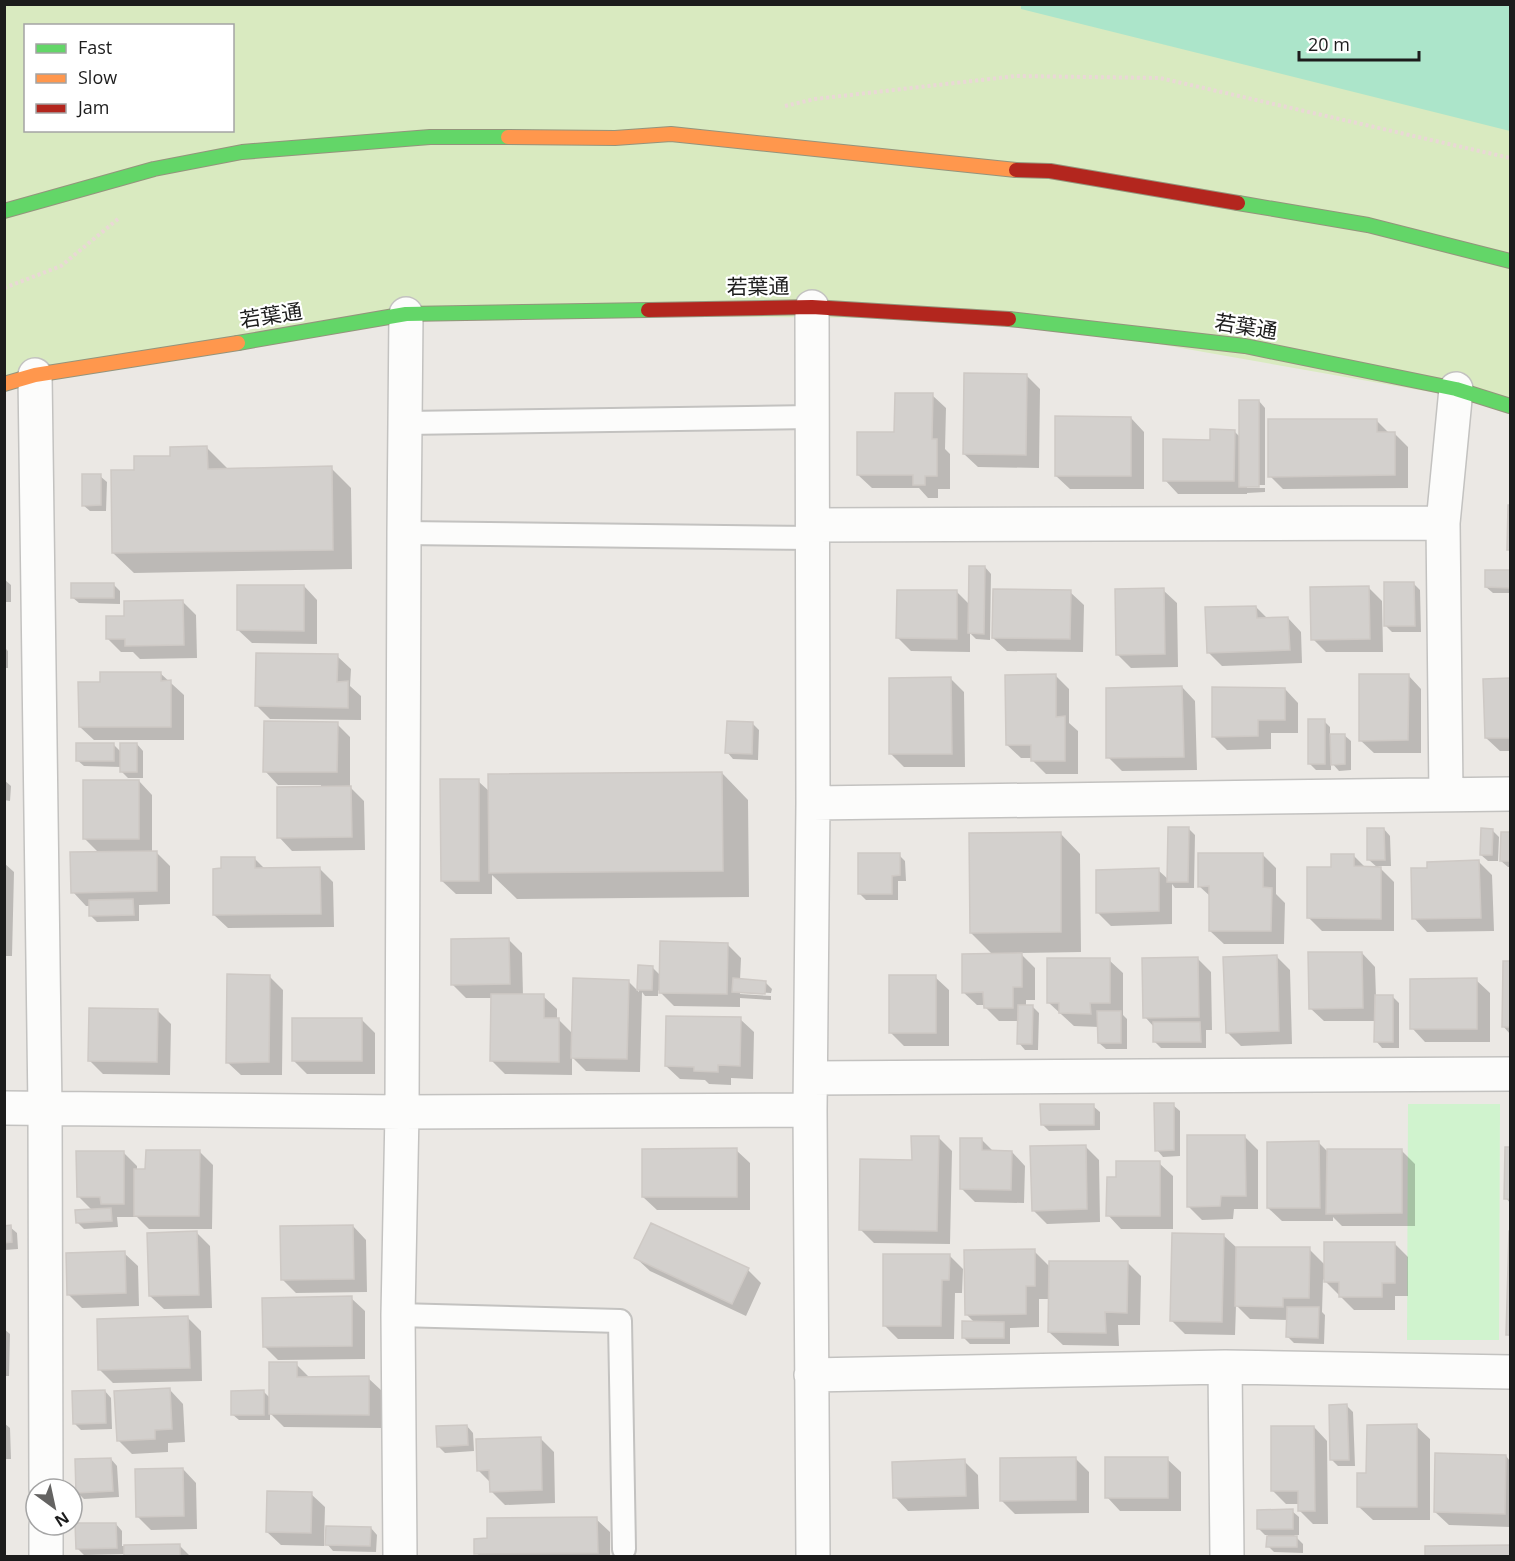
<svg xmlns="http://www.w3.org/2000/svg" width="1515" height="1561" viewBox="0 0 1515 1561" font-family="'Open Sans','Noto Sans JP',sans-serif">
<rect width="100%" height="100%" fill="#ebe8e4"/>
<path fill="#d9eac0" fill-rule="evenodd" d="M5,5H1510V406L1016,319L406,314L5,384ZM26,26H232V130H26Z"/>
<path fill="#d0f3ce" d="M1408,1104H1500L1499,1340H1407Z"/>
<path fill="#ace5ca" d="M1021,5H1510V131L1021,9Z"/>
<path fill="#0003" d="M1026,375L1040,389L1039,468L978,467L964,454Z
M932,395L946,408L945,449L950,454V489H938V498H928L919,488H872L858,475Z
M1259,401L1265,408V485H1247V488H1265V492L1247,493V494H1178L1165,480L1212,441L1234,431L1240,437Z
M1131,418L1144,432V489H1070L1056,476Z
M1376,420L1390,434H1395L1408,447V488L1283,489L1270,476Z
M206,447L227,468V470L331,468L351,488L352,569L134,573L113,553L135,471L172,457Z
M100,476L107,482L106,511H90L83,505Z
M1509,506H1510V552L1508,549Z
M985,567L991,574L990,640L976,639L970,633V652L911,651L898,638L956,591L970,605Z
M1486,571L1510,572V593H1493L1486,587Z
M4,579L11,585V602H4Z
M1413,583L1420,590L1421,632H1392L1386,626Z
M114,585L120,591V604L79,603L72,597Z
M304,586L317,600V644L252,643L238,630Z
M1368,587L1382,601L1383,652H1326L1313,639Z
M1163,590L1177,603L1178,667L1131,668L1117,654Z
M1070,592L1084,605L1083,652L1007,651L993,638Z
M183,602L196,615L197,658L140,659L133,652H121L108,639Z
M1256,607L1268,619L1288,618L1301,632L1302,663L1222,666L1208,652Z
M4,647L8,651V668H4Z
M337,656L351,669L350,686L361,696V720L270,719L257,706Z
M160,673L184,695V740H94L80,727L101,684Z
M1055,675L1069,689V723L1078,731V774H1046L1033,761V758H1021L1007,745Z
M1408,675L1421,689V753H1374L1360,740Z
M951,679L964,692L965,767H904L890,753Z
M1510,680V751H1500L1486,738L1485,681Z
M1182,687L1195,701L1197,770L1122,771L1108,757Z
M1285,689L1298,703V733H1271V749L1227,750L1213,736Z
M1324,721L1330,727V736L1344,735L1351,741V770L1339,771L1331,762V770H1316L1309,763Z
M337,724L350,737V787L364,801L365,850L292,851L279,837L321,788V785H278L265,771Z
M753,724L759,730L758,760L733,759L727,752Z
M137,744L143,751V778H128L121,771V767L84,766L77,760L114,745L122,753Z
M722,773L748,800L749,897L517,899L492,875V894H456L442,881L478,781L490,792Z
M4,780L11,786L10,801L4,800Z
M139,781L152,795V852H156L170,866V904L139,905V921L97,922L91,916L90,906H86L73,892L99,853L84,838Z
M1188,828L1195,835L1194,888H1175L1172,884V924L1111,926L1098,913L1158,870L1169,880Z
M1384,829L1390,836L1391,866H1378L1394,882V931H1322L1309,918L1332,869L1354,856L1366,868H1378L1369,860Z
M1492,830L1499,837L1498,861H1488L1481,855Z
M1060,833L1080,854L1081,952L1020,953L1035,968V1000H1026V1006H1032L1039,1013L1038,1050H1025L1019,1043V1021H999L985,1007V1005H977L963,992L993,955L971,933Z
M1502,833L1510,834V867H1508L1501,861Z
M1262,854L1276,868V894L1285,903L1284,944H1224L1210,931L1211,897L1199,886Z
M899,855L905,861L906,881H898V900H866L859,893Z
M255,859L265,869L319,868L333,882L334,927L228,928L214,915L222,870Z
M1479,862L1492,875L1494,931L1427,932L1414,918L1429,869Z
M4,863L14,872L12,956H4Z
M509,940L522,953L523,996H543L557,1009V1020H559L573,1034L628,981L639,992L640,967H652L661,976L727,944L741,958L740,980L765,982L772,989L771,993L740,991V994L771,996V1000L740,998V1007L674,1006L658,990V996H645L642,992L640,1072L586,1071L572,1057V1075L505,1074L491,1060L492,998H466L452,984Z
M1362,953L1375,967L1376,997H1393L1399,1003V1048H1382L1376,1041V1021H1324L1310,1008Z
M1276,956L1290,970L1292,1044L1241,1046L1227,1032Z
M1197,958L1211,972L1212,1030H1206V1048H1161L1154,1041V1027L1145,1017Z
M1109,960L1123,973V1015L1127,1019V1049H1106L1099,1043V1027L1074,1026L1049,1003Z
M1504,962H1510V1034L1503,1026Z
M269,976L283,990L282,1075H241L227,1062Z
M935,977L949,990V1046H904L890,1032Z
M1476,980L1490,993V1042H1425L1412,1028Z
M157,1010L171,1024L170,1075L103,1074L90,1061Z
M740,1019L754,1032L753,1079L731,1078V1085L709,1084L705,1080L680,1079L666,1066Z
M362,1020L375,1033V1074H307L293,1060Z
M1173,1105L1180,1111V1156L1163,1157L1157,1150Z
M1093,1106L1100,1112V1130L1049,1131L1042,1124Z
M938,1137L952,1151L950,1244L874,1243L861,1230L913,1162Z
M1245,1137L1258,1150V1209H1234L1233,1219L1202,1220L1188,1206Z
M982,1140L994,1152H1012L1025,1166L1024,1203L975,1202L961,1188Z
M1319,1143L1327,1151H1402L1415,1164V1226H1342L1333,1217V1221H1282L1268,1208Z
M1085,1146L1099,1160L1100,1222L1047,1224L1034,1211Z
M1506,1149H1510V1203L1506,1198Z
M736,1150L750,1163V1210H657L643,1197Z
M199,1151L213,1165L212,1229H149L137,1217H117L118,1227L84,1229L77,1222L92,1210L78,1196L123,1152L137,1166V1171L147,1170Z
M1159,1163L1173,1176V1229H1121L1108,1215L1117,1179Z
M353,1226L366,1240L367,1292L296,1293L282,1279Z
M4,1227H10L17,1233L18,1249L4,1250Z
M197,1233L210,1246L212,1308L164,1309L150,1296Z
M1510,1233V1337L1508,1334Z
M1223,1235L1237,1248L1309,1249L1325,1265L1395,1244L1408,1257V1296H1395V1310H1354L1323,1279L1322,1312L1325,1315L1324,1344L1294,1343L1288,1337V1320L1250,1319L1236,1305L1235,1335L1185,1334L1171,1320Z
M1034,1251L1050,1267L1127,1262L1141,1276L1140,1325H1118L1119,1346L1063,1345L1049,1332L1050,1299H1039V1327L1010,1328V1344H970L964,1338L975,1323L967,1315Z
M124,1253L138,1266L139,1306L82,1308L68,1294Z
M949,1255L963,1269L962,1293H955L954,1339H898L884,1325Z
M636,1258L748,1270L761,1283L746,1316L650,1271Z
M351,1298L365,1311V1359L278,1360L264,1346Z
M187,1317L201,1331L202,1381L113,1383L100,1370Z
M4,1329L10,1334L9,1376H4Z
M296,1364L310,1378H368L382,1391L381,1428L284,1427L270,1413V1420H239L232,1414L263,1391L271,1399Z
M170,1390L183,1404L185,1442L168,1443V1452L132,1454L119,1441Z
M105,1391L111,1398L112,1429L81,1430L75,1424Z
M1346,1405L1353,1412L1355,1466H1338L1332,1460Z
M4,1423L10,1428L11,1459H4Z
M467,1426L473,1433L474,1451L445,1453L438,1446Z
M1416,1426L1430,1439V1520H1373L1359,1507L1368,1474Z
M1314,1427L1327,1441L1328,1524H1313L1299,1510V1504H1286L1272,1490Z
M541,1439L554,1452L555,1503L505,1505L491,1491V1483L478,1470Z
M1506,1456L1510,1461V1527L1449,1525L1435,1512Z
M1075,1458L1089,1472V1513L1015,1514L1001,1500Z
M111,1459L117,1466L119,1497L84,1499L77,1492Z
M1167,1459L1181,1472V1511H1120L1107,1497Z
M964,1461L978,1475L979,1509L908,1511L895,1497Z
M183,1469L196,1483L197,1529L151,1530L137,1516Z
M311,1494L325,1507L324,1546L281,1545L267,1532Z
M1292,1511L1299,1517V1535H1294L1303,1544V1553L1274,1552L1268,1546V1535H1265L1258,1528Z
M596,1519L610,1532V1556H480L476,1553Z
M116,1524L122,1531V1546L179,1545L190,1556H125V1554L84,1555L77,1548Z
M371,1528L377,1535L376,1552L333,1551L327,1544Z
M1510,1547V1556H1427V1548Z"/>
<path fill="#d3d0cd" stroke="#cec9c5" stroke-width="1.5" d="M964,373L1027,374L1026,455L963,454Z
M895,393H933L932,439H937V476H925V485H913V475H857V432H894Z
M1239,400H1259V487H1239Z
M1055,416L1131,417V476H1055Z
M1268,419H1377V432H1395V475L1268,477Z
M1210,429L1235,430L1234,481H1163V439L1210,440Z
M207,446L208,469L332,466L333,550L112,553L111,470H134V456H170V447Z
M82,474H101V505L82,506Z
M1508,505H1510V550H1507Z
M969,566H985L984,634L968,633Z
M1485,570H1510V588L1485,587Z
M1384,582H1414L1415,626H1384Z
M71,583H114V598H71Z
M237,585H304V631L237,630Z
M1369,586L1370,639L1311,640L1310,587Z
M1164,588L1165,654L1116,655L1115,589Z
M993,589L1071,590L1070,639L992,638Z
M897,590H957V639L896,638Z
M183,600L184,645L125,646V639H106V616H124V601Z
M1256,606L1257,618L1288,617L1290,650L1207,653L1205,607Z
M256,653L338,654L337,682L348,681V708L255,706Z
M100,672H161V681L171,680V727H79L78,682H100Z
M1056,674V717L1065,716V761H1031V745H1006L1005,675Z
M1359,674H1409L1408,740L1359,741Z
M951,677L952,754H889V678Z
M1510,678V738H1485L1483,679Z
M1182,686L1184,757L1106,758V688Z
M1212,687L1285,688V720H1258V736L1212,737Z
M1308,719H1325V764H1308Z
M264,721L338,722L337,772H263Z
M727,721L753,722L752,754L725,753Z
M1330,734H1345V764L1331,765Z
M76,743H114V761H76Z
M120,743H137V772H120Z
M722,772L723,871L489,873L488,774Z
M440,779H479V881H441Z
M83,780H139V839H83Z
M351,786L352,837L277,838V787Z
M1168,827H1189L1188,882H1167Z
M1367,828H1384L1385,860H1367Z
M1481,828L1493,829L1492,855H1480Z
M1061,832V932L970,933L969,833Z
M1501,832H1510V861H1500Z
M157,851V891L71,893L70,852Z
M858,853H900V875L892,876V894H858Z
M1198,853H1263V887L1272,888L1271,931H1209V886L1198,887Z
M1331,854H1354V866L1381,867V919L1307,918V867H1331Z
M221,857H255V868L320,867L321,914L213,915V869L221,868Z
M1479,860L1481,918L1412,919L1411,868H1427V862Z
M1159,868V911L1096,913V870Z
M133,899L134,915L89,916V900Z
M509,938L510,984L451,985V939Z
M660,941L728,943L727,994L659,993Z
M1308,952H1362L1363,1008L1309,1009Z
M1022,953V987H1013V1008H984L983,992L962,993V954Z
M1277,955L1279,1031L1226,1033L1223,957Z
M1198,957L1199,1017L1143,1018L1142,958Z
M1047,958H1110V1003H1090L1091,1014L1059,1013V1003H1047Z
M1503,961H1510V1027H1502Z
M638,965L653,966L652,990H637Z
M227,974L270,975L269,1062L226,1063Z
M889,975H936V1033H889Z
M573,978L629,980L627,1059L571,1058Z
M733,978L766,981L765,994L732,992Z
M1477,978V1029H1410V979Z
M491,994H544V1018H559V1062L490,1061Z
M1375,995H1393V1042H1374Z
M1018,1005H1033L1032,1044H1017Z
M89,1008L158,1009L157,1062L88,1061Z
M1097,1011H1121V1043H1098Z
M666,1016L741,1017L740,1066L718,1065V1072L694,1071V1067L665,1066Z
M292,1018H362V1061H292Z
M1153,1022H1200L1201,1042H1153Z
M1154,1103H1174V1150L1155,1151Z
M1040,1104H1094V1125H1041Z
M1187,1135H1245L1246,1196H1221L1220,1206L1187,1207Z
M911,1136H939L937,1231L859,1230L860,1159L912,1160Z
M960,1138H982V1150L1012,1151L1011,1190L960,1189Z
M1319,1141L1320,1208H1267V1142Z
M1086,1145L1087,1209L1032,1211L1030,1146Z
M1505,1147H1510V1199H1504Z
M737,1148V1197H642V1149Z
M1327,1149H1402V1213L1326,1214Z
M146,1150H200L199,1216H134V1169H145Z
M76,1151H124V1204H101L100,1197H77Z
M1116,1161H1160V1216H1106L1107,1177H1116Z
M111,1208L112,1221L76,1223L75,1210Z
M651,1223L749,1268L732,1304L634,1258Z
M11,1225L12,1242L4,1243V1226Z
M353,1225L354,1279L281,1280L280,1226Z
M197,1231L199,1295L149,1296L147,1233Z
M1509,1231H1510V1335H1506Z
M1172,1233L1224,1234L1222,1322L1170,1321Z
M1324,1242H1395V1283H1382V1297H1339V1282H1324Z
M1236,1247H1310L1309,1298H1283V1307L1235,1306Z
M1035,1249V1286H1026V1314L965,1315L964,1250Z
M125,1251L126,1293L67,1295L66,1253Z
M883,1254H950L949,1280H942L941,1326H883Z
M1049,1261H1128L1127,1313L1105,1312L1106,1333L1048,1332Z
M352,1296V1346L263,1347L262,1298Z
M1287,1307H1319L1318,1338L1286,1337Z
M188,1316L190,1368L98,1370L97,1319Z
M962,1321L1004,1322V1338H962Z
M269,1362H297V1377L369,1376V1415L269,1414Z
M170,1388L172,1429L155,1430V1439L117,1441L114,1391Z
M105,1390L106,1423L73,1424L72,1391Z
M264,1390V1415H231V1391Z
M1347,1404L1349,1460H1330L1329,1405Z
M1417,1424V1507H1357V1473H1366L1367,1425Z
M467,1425L468,1445L437,1447L436,1426Z
M1271,1426H1314L1315,1511H1298V1491H1271Z
M541,1437L542,1490L490,1492L489,1470L477,1471L476,1439Z
M1435,1453L1506,1455L1505,1514L1434,1512Z
M1076,1457V1500L1000,1501V1458Z
M1105,1457H1168V1498H1105Z
M111,1458L113,1491L76,1493L75,1459Z
M965,1459L966,1496L893,1498L892,1462Z
M183,1468L184,1516L136,1517L135,1469Z
M267,1491L312,1492L311,1533L266,1532Z
M1293,1509V1529H1257V1510Z
M597,1517L598,1553L474,1554V1539L487,1538V1518Z
M75,1523H116L117,1548L76,1549Z
M326,1526L371,1527L370,1546L325,1545Z
M1267,1536H1297V1547H1266Z
M180,1544V1556H124V1545Z
M1510,1545V1556H1425V1546Z"/>
<g fill="none" stroke-linecap="round" stroke-linejoin="round">
<g stroke="#c3c2c0" stroke-width="26">
<path id="lane" d="M405,423L813,417
M404,533L813,538
M398,1315L620,1321L624,1549"/>
</g>
<g stroke="#c3c2c0" stroke-width="36">
<path id="street" d="M812,307L813,803L810,1110L813,1556
M35,375L45,1108L46,1489
M813,525L1443,523
M1446,795L1443,523L1456,389
M813,803L1510,794
M811,1078L1510,1074
M4,1108L402,1112L810,1110
M1225,1367L1227,1556
M811,1375L1225,1367L1510,1372
M46,1525V1556
M400,1556L398,1315L402,1112L404,533L406,314"/>
</g>
<g stroke="#94947c" stroke-width="16">
<path id="fast" d="M1238,203L1368,225L1510,261
M4,211L154,169L242,152L430,137H508
M1009,319L1245,346L1456,389L1510,406
M238,343L406,314L648,310"/>
</g>
<g stroke="#94947c" stroke-width="16">
<path id="slow" d="M508,137L615,138L671,134L1016,170
M4,384L35,375L238,343"/>
</g>
<g stroke="#94947c" stroke-width="16">
<path id="jam" d="M1016,170L1050,171L1238,203
M648,310L812,307L1009,319"/>
</g>
<path stroke="#ead8d6" stroke-width="4" stroke-dasharray="3 3" stroke-linecap="butt" d="M785,106L815,99L1016,76L1160,78L1510,158
M4,288L61,266L118,219"/>
<use href="#lane" stroke="#fcfcfb" stroke-width="22"/>
<use href="#street" stroke="#fcfcfb" stroke-width="33"/>
<use href="#fast" stroke="#63d668" stroke-width="14"/>
<use href="#slow" stroke="#ff974d" stroke-width="14"/>
<use href="#jam" stroke="#b3261e" stroke-width="14"/>
</g>
<g text-anchor="middle" stroke-width="4.5" stroke-linejoin="round" paint-order="stroke">
<g font-size="21" fill="#1c1c1c" stroke="#fff">
<text transform="translate(758 287) rotate(-1)" y="7">若葉通</text>
<text transform="translate(271 316) rotate(-9)" y="7">若葉通</text>
<text transform="translate(1246 327) rotate(9)" y="7">若葉通</text>
</g>
</g>
<rect width="1515" height="1561" fill="none" stroke="#1c1c1c" stroke-width="12"/>
<rect x="24" y="24" width="210" height="108" fill="#ffffff" stroke="#a4a4a4" stroke-width="1.5"/>
<rect x="36" y="44" width="30" height="9" fill="#63d668" stroke="#a4a4a4" stroke-width="1.5"/>
<text x="78" y="54" font-size="18" fill="#1c1c1c">Fast</text>
<rect x="36" y="74" width="30" height="9" fill="#ff974d" stroke="#a4a4a4" stroke-width="1.5"/>
<text x="78" y="84" font-size="18" fill="#1c1c1c">Slow</text>
<rect x="36" y="104" width="30" height="9" fill="#b3261e" stroke="#a4a4a4" stroke-width="1.5"/>
<text x="78" y="114" font-size="18" fill="#1c1c1c">Jam</text>
<g transform="translate(54 1507) rotate(147)"><circle r="28" fill="#ffffff" stroke="#a4a4a4" stroke-width="1.5"/>
<path d="M0-4.5L10 22L0 15L-10 22Z" fill="#646362"/>
<text y="-9" font-size="16" font-weight="bold" text-anchor="middle" fill="#1c1c1c">N</text>
</g>
<path d="M1299 51v9h120v-9" fill="none" stroke="#1c1c1c" stroke-width="3"/>
<text x="1308" y="51" font-size="18" fill="#1c1c1c" stroke="#ffffff" stroke-width="4.5" paint-order="stroke">20 m</text>
</svg>
